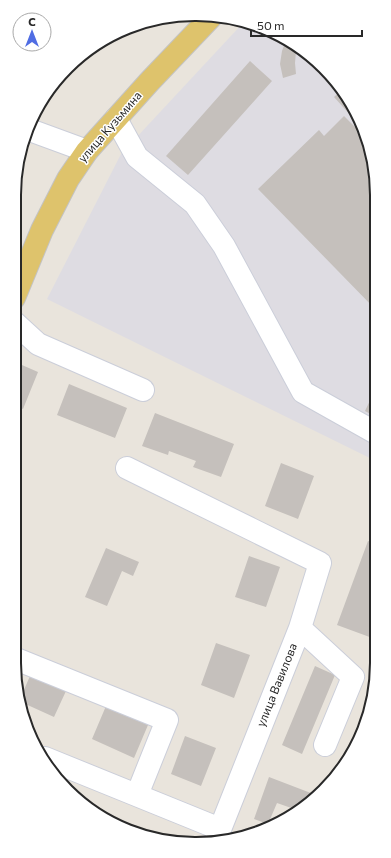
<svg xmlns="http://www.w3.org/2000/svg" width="391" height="858" viewBox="0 0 391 858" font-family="Commissioner,sans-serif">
<rect width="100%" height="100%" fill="#e9e4dc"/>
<path fill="#dedce2" d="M243,23L265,28L306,51L339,85L363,126L375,172L376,461L47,299L121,154Z"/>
<path fill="#c5c0bc" d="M286,40L300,48L296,51L295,63L296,74L283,78L280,64L282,51Z
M250,61L272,81L188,175L166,156Z
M342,90L357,115L353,118L334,97Z
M344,116L367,139L375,172L376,310L258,189L319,130L324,136Z
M15,362L38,372L23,409L14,405Z
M69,384L127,408L115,438L57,415Z
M376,388V417L365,411Z
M155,413L234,444L221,477L193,467L196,461L169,451L168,455L142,446Z
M281,463L314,476L298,519L265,506Z
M368,541L377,544V635L375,639L337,625Z
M106,548L139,562L133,576L122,571L107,606L85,597Z
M249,556L280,567L266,607L235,597Z
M216,643L250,655L234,698L201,685Z
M315,666L335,675L302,754L282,745Z
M30,676L66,691L54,717L21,702L20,699Z
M106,706L148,725L134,758L92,739Z
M185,736L216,748L201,786L171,774Z
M269,777L316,795L297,810L277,803L268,824L254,819Z"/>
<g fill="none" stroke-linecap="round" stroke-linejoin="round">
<g stroke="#cbced9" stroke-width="24">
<path id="minor" d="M116,119L137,157L195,204L224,246L303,392L376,433
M27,129L87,151
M14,322L38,344L143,390
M127,468L320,563L300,628L215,842
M300,628L353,677L325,745
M14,662L16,659L167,720L137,795
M45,758L220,829"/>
</g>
<g stroke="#c3c3c3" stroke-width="24">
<path id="major" d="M14,298L42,230L68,179L87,151L150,81L211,17"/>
</g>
<use href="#minor" stroke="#fff" stroke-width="22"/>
<use href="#major" stroke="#dec36c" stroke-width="22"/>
</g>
<g text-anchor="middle" stroke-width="3" stroke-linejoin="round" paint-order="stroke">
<g font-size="12" fill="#292929" stroke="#fff">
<text transform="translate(110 127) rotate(-49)" y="4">улица Кузьмина</text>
<text transform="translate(277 685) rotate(-68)" y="4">улица Вавилова</text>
</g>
</g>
<path d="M0 0H391V858H0ZM195 21H196A174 174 0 0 1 370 195V663A174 174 0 0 1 196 837H195A174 174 0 0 1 21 663V195A174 174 0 0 1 195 21Z" fill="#fff" fill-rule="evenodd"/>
<path fill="none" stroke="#292929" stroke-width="2" d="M195 21H196A174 174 0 0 1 370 195V663A174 174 0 0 1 196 837H195A174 174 0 0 1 21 663V195A174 174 0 0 1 195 21Z"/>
<g transform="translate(32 32)"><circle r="19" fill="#ffffff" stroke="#a9a9a9"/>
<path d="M0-3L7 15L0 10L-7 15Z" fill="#506de3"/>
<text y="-6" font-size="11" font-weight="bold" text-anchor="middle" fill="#292929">С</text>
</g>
<path d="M251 30v6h111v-6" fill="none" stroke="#292929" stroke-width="2"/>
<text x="257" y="30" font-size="12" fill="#292929" stroke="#ffffff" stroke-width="3" paint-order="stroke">50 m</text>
</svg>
